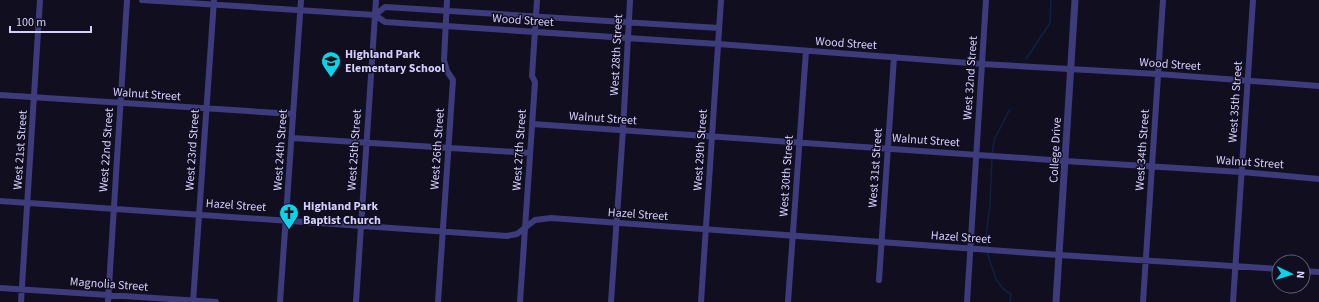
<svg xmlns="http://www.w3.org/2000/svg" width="1319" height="302" viewBox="0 0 1319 302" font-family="'Source Sans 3',sans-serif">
<rect width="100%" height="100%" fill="#110e20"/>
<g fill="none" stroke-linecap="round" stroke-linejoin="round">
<path stroke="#0e2243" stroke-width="1.5" d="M1026,59L1050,23L1051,0
M992,155L994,140L1010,109
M987,248L986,237L990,205L992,159
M987,252L996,279L1003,289L1011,294L1010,302"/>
<path stroke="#3e3b7c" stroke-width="6" d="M142,0L375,15L385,22L718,44L982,64L1158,74L1319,86
M375,15L385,7L719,28
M0,95L293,114
M532,124L1065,161L1241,172L1319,179
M292,138L530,153
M0,201L507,236L517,234L535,220L551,218L1059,255L1279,269
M1303,271L1319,272
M879,280L894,57
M0,288L216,302
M21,302L40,0
M108,302L127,0
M193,302L214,0
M280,302L301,0
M356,302L376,0
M438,302L453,80L447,71L444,60L447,0
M520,302L535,82L532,76L537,0
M611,302L623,130L630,0
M701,302L721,0
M788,302L806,51
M967,302L986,0
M1143,302L1163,0
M1233,302L1253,0"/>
<path stroke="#3e3b7c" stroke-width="7" d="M1056,302L1075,0"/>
</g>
<defs>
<g id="school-pin" transform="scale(1)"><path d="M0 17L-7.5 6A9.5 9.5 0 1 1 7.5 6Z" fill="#0bd3ec" stroke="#110e20"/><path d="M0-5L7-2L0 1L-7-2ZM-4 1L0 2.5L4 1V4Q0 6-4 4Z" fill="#111"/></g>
<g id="church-pin" transform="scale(1)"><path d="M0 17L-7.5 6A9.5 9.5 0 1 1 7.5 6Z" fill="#0bd3ec" stroke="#110e20"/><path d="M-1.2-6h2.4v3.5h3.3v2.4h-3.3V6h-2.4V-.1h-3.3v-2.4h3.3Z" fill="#111"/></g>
</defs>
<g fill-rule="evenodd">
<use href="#school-pin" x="331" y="61"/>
<use href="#church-pin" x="289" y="213"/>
</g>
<g text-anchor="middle" stroke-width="3" stroke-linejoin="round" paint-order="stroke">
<g font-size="12" fill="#d5cffd" stroke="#110e20">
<text transform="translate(523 20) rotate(4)" y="4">Wood Street</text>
<text transform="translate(846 43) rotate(4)" y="4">Wood Street</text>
<text transform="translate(616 55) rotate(-87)" y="4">West 28th Street</text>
<text transform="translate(1170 64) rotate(4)" y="4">Wood Street</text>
<text transform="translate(970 78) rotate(-86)" y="4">West 32nd Street</text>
<text transform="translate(147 94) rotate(4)" y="4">Walnut Street</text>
<text transform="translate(1235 102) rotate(-86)" y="4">West 35th Street</text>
<text transform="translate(603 118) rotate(4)" y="4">Walnut Street</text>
<text transform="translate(926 140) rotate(4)" y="4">Walnut Street</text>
<text transform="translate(437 149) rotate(-86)" y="4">West 26th Street</text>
<text transform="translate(20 150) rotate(-86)" y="4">West 21st Street</text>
<text transform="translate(106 150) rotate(-86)" y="4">West 22nd Street</text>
<text transform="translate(192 150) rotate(-86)" y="4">West 23rd Street</text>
<text transform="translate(280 150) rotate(-86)" y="4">West 24th Street</text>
<text transform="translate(354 150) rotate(-86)" y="4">West 25th Street</text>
<text transform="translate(519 150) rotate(-86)" y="4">West 27th Street</text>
<text transform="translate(700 150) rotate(-86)" y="4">West 29th Street</text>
<text transform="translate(1055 150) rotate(-87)" y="4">College Drive</text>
<text transform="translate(1142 150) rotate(-86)" y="4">West 34th Street</text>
<text transform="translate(1250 162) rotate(4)" y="4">Walnut Street</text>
<text transform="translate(875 168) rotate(-86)" y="4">West 31st Street</text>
<text transform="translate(786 176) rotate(-86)" y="4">West 30th Street</text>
<text transform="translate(236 205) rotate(4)" y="4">Hazel Street</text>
<text transform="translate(638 214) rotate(4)" y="4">Hazel Street</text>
<text transform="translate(961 237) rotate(4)" y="4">Hazel Street</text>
<text transform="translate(109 284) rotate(4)" y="4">Magnolia Street</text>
</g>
<g font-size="12" font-weight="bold" fill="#d5cffd" stroke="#110e20" text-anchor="start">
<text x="345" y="58">Highland Park<tspan x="345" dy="14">Elementary School</tspan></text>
<text x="303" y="210">Highland Park<tspan x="303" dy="14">Baptist Church</tspan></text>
</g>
</g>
<g transform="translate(1291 274) rotate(94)"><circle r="19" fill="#110e20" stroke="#5f5b78"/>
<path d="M0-3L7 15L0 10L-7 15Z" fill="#0bd3ec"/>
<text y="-6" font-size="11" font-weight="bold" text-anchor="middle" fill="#d5cffd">N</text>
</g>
<path d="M10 26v6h81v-6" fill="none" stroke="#d5cffd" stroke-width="2"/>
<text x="16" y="26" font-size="12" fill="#d5cffd" stroke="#110e20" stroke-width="3" paint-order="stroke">100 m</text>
</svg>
